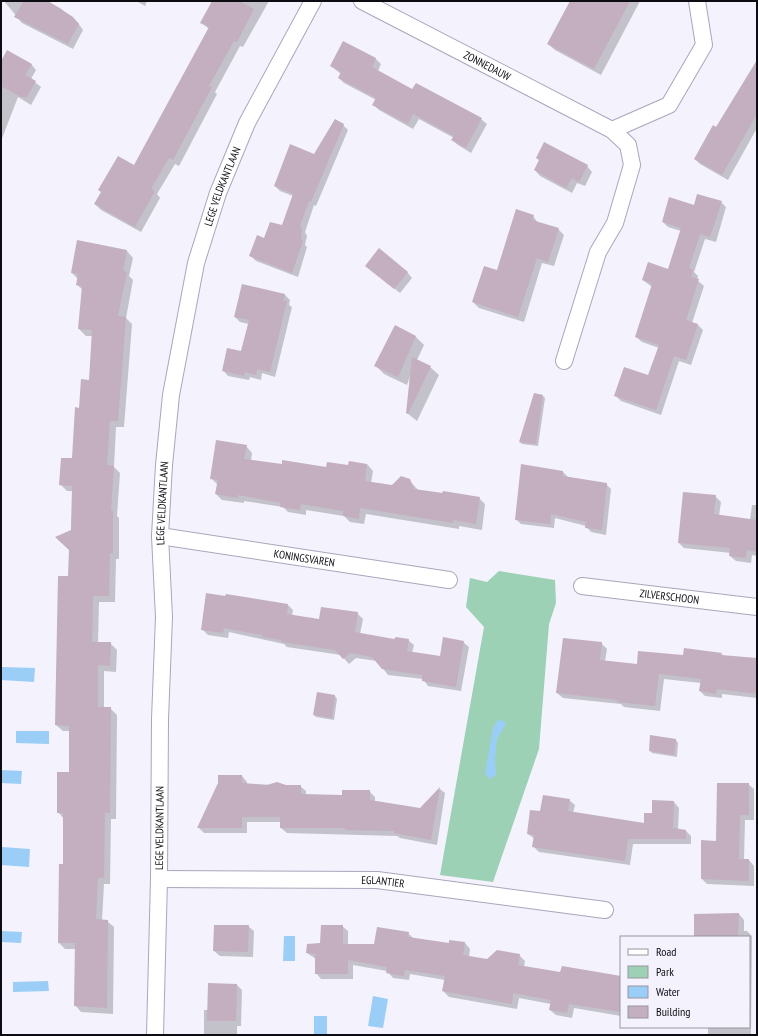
<svg xmlns="http://www.w3.org/2000/svg" width="758" height="1036" viewBox="0 0 758 1036" font-family="'PT Sans Narrow',sans-serif">
<rect width="100%" height="100%" fill="#f4f2fc"/>
<path fill="#9cd1b6" d="M499,571L555,580L556,603L549,624L539,749L493,882L440,875L484,627L466,607L470,578L487,582Z"/>
<path fill="#9bcef7" d="M1,667L35,668L34,682L1,680Z
M498,720L504,721L506,724L497,739L495,758L496,775L490,779L485,774L493,728Z
M16,731H49V744L16,743Z
M1,770L22,771L21,784L1,783Z
M2,847L30,849L29,867L1,865Z
M1,931L22,932L21,943L1,942Z
M284,936H295V961H283Z
M48,981L49,991L13,992V982Z
M373,996L388,999L383,1028L368,1026Z
M314,1016H327V1035H314Z"/>
<path fill="#0003" d="M4,1H46L60,8L78,23L83,30L73,49L22,23Z
M136,1H147L145,6Z
M213,1H269L243,47L240,46L215,92L217,94L179,166L175,164L157,194L160,198L141,232L101,210L95,204L135,166L209,29L202,23Z
M572,1H640L601,75L555,50L548,44Z
M344,42L376,59L381,64L378,71L413,90L481,119L487,124L471,153L458,145L452,140L454,138L419,119L413,129L379,110L373,104L376,100L344,83L339,78L341,74L331,66Z
M1,63L31,64L36,70L31,79L41,87L31,105L18,97L1,141Z
M757,81V128L728,180L700,164L695,159L717,128Z
M343,125L348,130L316,206L314,205L305,232L307,236L305,245L307,247L298,277L256,261L251,256L265,239L283,226L293,196L280,191L275,186L314,156Z
M587,166L592,172L585,186L577,183L572,193L540,176L535,170Z
M721,202L726,207L716,242L705,239L694,272L698,276L697,280L704,286L692,323L698,325L703,330L691,365L679,361L661,415L621,401L616,396L649,376L659,348L642,342L636,337L652,287L643,280L669,270L681,231L668,227L663,222L695,206Z
M533,216L538,223L558,229L564,235L554,266L542,263L524,322L479,308L473,302L498,271Z
M127,251L133,258L129,276L133,280L126,318L132,324L124,427H116L114,467L120,473L117,516L119,518V559H116L115,602H99L98,643H110L117,650L116,672L104,671V708H110L117,715L116,819H111L110,884H104L102,920L107,921L114,927L113,1014L81,1012L75,1005L76,949H65L59,943L64,865V819L58,812L70,773V731H63L56,725L69,577L73,491H67L61,485L73,459L80,409L90,381L93,336H86L79,329L83,290L77,285L78,279L72,273Z
M372,271L407,272L412,278L400,293Z
M242,285L285,295L290,300L289,305L292,307L275,377L262,373L261,380L250,377L249,380L228,376L223,370L241,352L249,324L240,322L235,317Z
M395,327L416,337L424,345L417,360L430,367L439,375L417,421L407,413L410,376L407,385L384,374L376,366Z
M543,396L545,398L538,446L522,444L520,442Z
M246,446L252,453L251,461L282,466L327,468L367,464L373,471L371,483L392,486L409,480L418,490L479,498L485,504L482,530L459,526V529L366,514L364,524L350,522L344,516L306,510V515L288,512L283,507L244,501V503L222,500L216,494L217,484L211,478Z
M563,472L568,477L606,484L611,489L606,535L591,532L586,526L555,518L554,528L521,524L516,519Z
M715,496L721,502L719,516L750,520L752,505H757V556L752,555L751,563L736,561L730,556L731,553L684,548L679,543Z
M227,595L288,605L293,610L292,616L320,620L357,613L363,619L360,634L394,640H408L414,645L412,653L441,657L463,642L469,647L461,691L428,686L423,679L388,675L377,661L356,658L349,664L341,655L287,647L284,644L229,632L228,638L208,635L202,629Z
M601,643L607,649L605,661L638,665L684,656L721,654L724,656L757,659V698L722,694V698L705,696L700,691L701,683L664,679L660,711L624,707L621,704L563,698L557,693Z
M335,696L337,699L334,720L316,717L314,715Z
M651,736L676,740L678,743L677,757L652,753L650,751Z
M242,776L247,782V784L300,786L306,791V795L343,796L369,791L375,797V802L420,809L440,789L445,793L437,845L400,838L397,836L287,833L281,828V822H247V833H204L199,828Z
M748,784L754,789V820H745L744,860H749L754,866V886L707,884L702,879Z
M569,800L575,805L573,813L645,824L674,802L679,808L678,829L686,831L691,836V844H633L630,865L539,852L533,846L535,839L528,834L541,812Z
M739,914L744,920V931H747L752,936L751,1035H708V1027H749V937H695Z
M248,926L254,931L253,957L220,956L214,951Z
M342,926L348,931V945H375L408,933L413,938L449,944L465,943L470,949L469,957L487,960L519,955L525,961L524,967L561,973L621,977V1016L574,1008L572,1018L556,1015L550,1010L551,1004L519,998L517,1009L449,997L443,991L445,980L410,974L409,980L393,978L387,971L353,965V979H321L316,973V959L307,953L321,944Z
M237,985L242,990L241,1026H237V1035H204V1010H208Z"/>
<path fill="#c3afbf" d="M24,1H48L73,17L79,24L68,44L14,17Z
M212,1H239L254,9L237,42L234,41L209,86L212,87L173,160L169,158L151,189L155,191L135,227L94,204L101,192L98,190L118,156L134,165L209,27L200,23Z
M570,1H630L594,69L547,44Z
M343,41L376,58L372,67L412,89L416,83L482,118L466,148L451,140L454,136L413,114L408,124L372,105L376,98L338,78L341,72L330,66Z
M7,50L32,64L25,75L36,81L27,97H21L1,86V61Z
M757,60V114L722,175L694,159L713,125L716,127Z
M335,119L344,124L311,202L309,201L300,226L302,230L301,240L303,241L292,273L249,256L257,235L264,238L270,222L282,225L293,194L274,186L290,144L314,154Z
M544,142L588,165L579,182L572,178L566,188L534,170L539,160L536,158Z
M697,194L722,201L710,237L700,234L689,268L693,270L691,277L699,279L686,320L698,324L686,360L674,356L656,410L614,396L624,367L648,375L659,345L635,337L652,284L642,280L648,262L668,269L681,228L662,222L669,197L694,205Z
M516,209L534,215L532,220L559,228L548,262L537,258L518,317L472,302L484,266L497,270Z
M77,240L127,250L123,271L127,272L118,316L126,317L118,421H110L107,465L114,466L111,510H113V553H110L109,596H93L92,642H111L110,666L98,665V707H111L110,813H105L104,878H98L96,919L108,920L107,1008L74,1006L75,943H58L59,864H63V813H57V772H69V726L55,725L58,576H68L69,550L55,537L71,530L72,486L59,485L61,458H72L75,407L79,408L81,379L89,380L92,330L78,329L82,286L76,285L78,274L71,273Z
M379,248L408,272L394,289L365,266Z
M242,284L285,294L283,301H287L270,372L257,369L256,375L245,372L244,376L222,371L227,348L241,351L249,320L234,317Z
M395,325L416,336L398,377L374,366Z
M412,357L431,366L408,414L406,413Z
M534,393L543,395L536,444L519,442Z
M216,440L247,445L244,459L282,464V460L326,467L327,462L348,465L349,461L367,464L365,481L392,485L401,476L410,479L414,489L442,493L443,491L480,497L476,524L453,520V523L360,508L359,519L343,516V511L301,504L300,510L280,507L281,503L238,495V498L215,494L218,480L210,479Z
M521,464L563,471V476L607,483L602,530L585,528L586,522L551,514L550,524L515,520Z
M683,492L716,495L714,514L757,520V552L747,550L746,558L729,556L730,548L678,543Z
M206,593L225,596L226,594L288,604L287,614L319,619L321,607L358,612L355,632L394,639L396,637L409,639L407,651L440,656L443,637L464,641L456,687L422,681V675L382,669L372,657L350,653L343,659L335,650L281,642V640L262,637V635L224,628L223,633L201,630Z
M563,638L602,642L600,660L637,664L638,651L683,655L684,648L722,653L721,655L757,658V694L717,689L716,694L699,691L701,679L659,674L655,706L617,702L618,700L556,693Z
M317,692L335,695L332,718L313,715Z
M650,735L676,739L674,755L649,751Z
M218,775H242V783L267,785L277,782L286,785H301V794L342,795V790H370V800L420,808L440,787L431,840L394,833V831L345,830V828H280V817H242V828H197L218,783Z
M717,783H749V815H740L739,859H749V881L701,879V840L716,841Z
M543,795L570,799L568,811L644,823V813H652V800L674,801L673,827H669L686,830V839H628L625,861L532,847L534,835L527,834L530,810L540,811Z
M739,913L738,937H694V914Z
M214,925H249L248,952L213,951Z
M321,925H343V944H374L377,927L409,932L408,937L449,943V940L465,942L463,955L487,959L497,950L520,954L518,965L560,972L562,966L621,976V1012L569,1004L567,1013L549,1010L551,1000L513,993L512,1004L442,991L445,976L405,970L404,976L386,973L387,967L348,960V974H315V954L306,953L307,944L320,943Z
M208,983L237,984L236,1021H207Z"/>
<g fill="none" stroke-linecap="round" stroke-linejoin="round">
<g stroke="#aaa6bc" stroke-width="18">
<g id="street">
<path id="s1" d="M362,1L612,130L628,145L632,165L615,223L598,252L564,361"/>
<path d="M612,130L669,105L704,45L697,1"/>
<path id="s2" d="M160,536L449,580"/>
<path id="s3" d="M582,586L757,607"/>
<path id="s4" d="M159,879L377,880L605,910"/>
<path id="s5" d="M155,1035L159,879L160,719L164,617L160,536L164,465L171,395L196,263L218,193L247,123L313,1"/>
</g>
</g>
<use href="#street" stroke="#fff" stroke-width="16"/>
</g>
<g text-anchor="middle" stroke-width="3" stroke-linejoin="round" paint-order="stroke">
<g font-size="11" fill="#0e0c13" stroke="#f4f2fc">
<text dy="4" stroke="none"><textPath href="#s1" startOffset="141">ZONNEDAUW</textPath></text>
<text dy="4" stroke="none"><textPath href="#s5" startOffset="856">LEGE VELDKANTLAAN</textPath></text>
<text dy="4" stroke="none"><textPath href="#s5" startOffset="532">LEGE VELDKANTLAAN</textPath></text>
<text dy="4" stroke="none"><textPath href="#s2" startOffset="146">KONINGSVAREN</textPath></text>
<text dy="4" stroke="none"><textPath href="#s3" startOffset="88">ZILVERSCHOON</textPath></text>
<text dy="4" stroke="none"><textPath href="#s5" startOffset="207">LEGE VELDKANTLAAN</textPath></text>
<text dy="4" stroke="none"><textPath href="#s4" startOffset="224">EGLANTIER</textPath></text>
</g>
</g>
<rect width="758" height="1036" fill="none" stroke="#0e0c13" stroke-width="4"/>
<rect x="620" y="936" width="130" height="92" fill="#f4f2fc" stroke="#98969f"/>
<rect x="628" y="949" width="20" height="6" fill="#ffffff" stroke="#98969f"/>
<text x="656" y="956" font-size="12" fill="#0e0c13">Road</text>
<rect x="628" y="966" width="20" height="12" fill="#9cd1b6" stroke="#98969f"/>
<text x="656" y="976" font-size="12" fill="#0e0c13">Park</text>
<rect x="628" y="986" width="20" height="12" fill="#9bcef7" stroke="#98969f"/>
<text x="656" y="996" font-size="12" fill="#0e0c13">Water</text>
<rect x="628" y="1006" width="20" height="12" fill="#c3afbf" stroke="#98969f"/>
<text x="656" y="1016" font-size="12" fill="#0e0c13">Building</text>
</svg>
